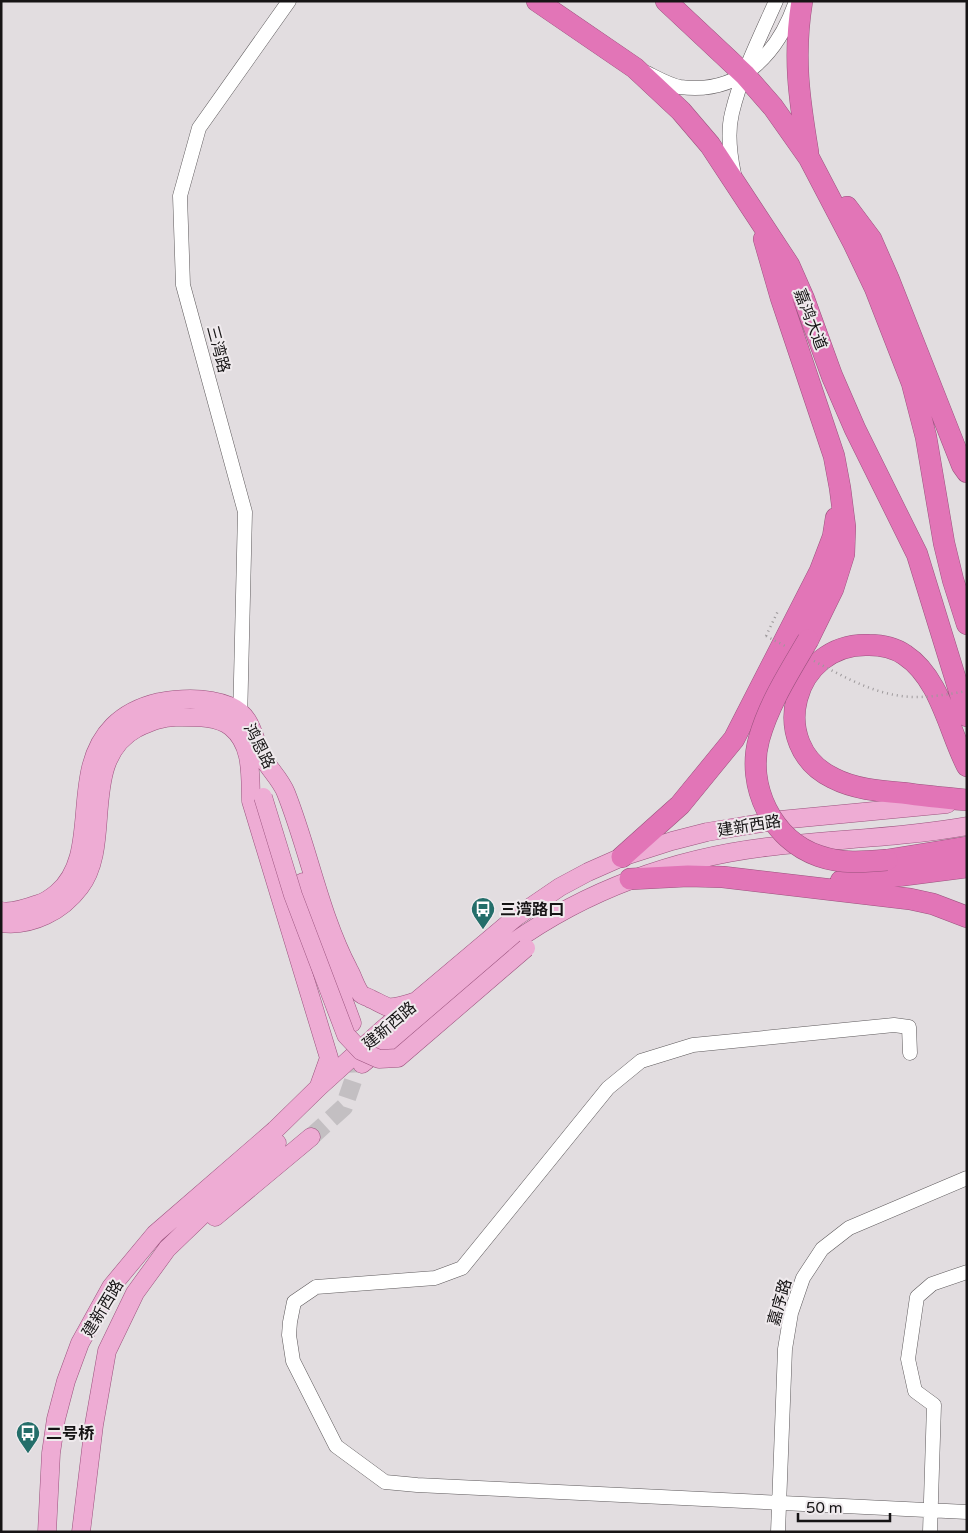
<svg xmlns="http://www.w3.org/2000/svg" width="968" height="1533" viewBox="0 0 968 1533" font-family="'Varela Round','Noto Sans SC',sans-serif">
<rect width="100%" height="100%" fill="#e2dde0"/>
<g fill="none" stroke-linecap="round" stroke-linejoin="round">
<path stroke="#c3bfc2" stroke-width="18" stroke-dasharray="18 9" stroke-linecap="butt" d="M311,1137L344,1107L355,1075L354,1046"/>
<g stroke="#5e5a5c" stroke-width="15">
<path id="minor" d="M647,73C657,78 669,85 680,87C739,95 777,55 795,4
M734,174C730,155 727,133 732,113C741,75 760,37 776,1
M240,721L245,512L183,285L180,196L199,128L289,1
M910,1053L909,1027L894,1025L693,1045L641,1061L608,1088L462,1268L435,1278L316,1287L294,1302L290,1322L289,1335L293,1361L336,1446L385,1482L417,1485L967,1512
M778,1532L785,1349L791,1313L803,1278L822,1249L849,1228L967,1178
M930,1532L934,1405L915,1391L908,1359L917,1297L932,1284L967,1272"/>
</g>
<g stroke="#9b537e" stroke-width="19">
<path id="major" d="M303,882L321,938L352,1023
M1,911C13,913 27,908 38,904C46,902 51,898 57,893C103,854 67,772 113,726C125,714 142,706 159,702C181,698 208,697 230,706C254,717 252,737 263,758C270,770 281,780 286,793C309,851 320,915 349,970C353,977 356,988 361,994C363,996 368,997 371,999C376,1001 382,1005 388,1007C395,1008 407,1004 414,1002
M1,923C32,927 62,911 80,887C114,843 78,760 137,728C150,722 162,717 176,717C194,717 217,716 231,727C253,745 250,775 251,801L329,1058L319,1086
M362,1064L511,944C586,890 675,858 767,847C833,839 901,838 967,826
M215,1217L311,1137
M47,1532L51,1453L56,1419L66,1381L80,1343L111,1287L155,1234L275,1130L319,1087L382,1030L516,917L560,887L588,872L622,857L672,841L707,832L780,820L947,804
M81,1532L94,1425L107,1351L135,1293L167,1249L277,1143"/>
</g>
<g stroke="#9b537e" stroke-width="22">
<path id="highway" d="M537,1L635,68L681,111L710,145L789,265L804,299L832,376L855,429L917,554L967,716
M666,1L745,75L773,107L809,158L854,244L875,288L912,383L926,437L944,543L953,580L967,624
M802,1C793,56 799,98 808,152
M847,207L871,239L889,280L962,465L967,472
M764,239L781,298L834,456L840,488L845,527L844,554L833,589L808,640
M967,766C949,731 940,678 905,655C895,648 882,645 869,645C792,642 766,746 833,778C854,789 879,791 903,793C924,796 945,798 967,800
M622,857L680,805L734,739L820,571L833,537L836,518
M887,860L967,847
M630,879L688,876L723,877L910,899L933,904L967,917
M841,881H858L967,867"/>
</g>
<path stroke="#9d999b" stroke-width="2.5" stroke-dasharray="1 4" stroke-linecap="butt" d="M766,636L778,611"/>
<use href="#minor" stroke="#fff" stroke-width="14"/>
<use href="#major" stroke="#eeacd4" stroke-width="18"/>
<use href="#highway" stroke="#e275b7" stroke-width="21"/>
<g stroke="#9b537e" stroke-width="19" stroke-linecap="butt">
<path id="major-bridge" d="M263,797L293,895L346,1035L361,1051L379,1059L398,1058L526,948"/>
</g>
<g stroke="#9b537e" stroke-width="22" stroke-linecap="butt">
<path id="highway-bridge" d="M808,640C790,671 769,703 759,739C746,786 772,840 819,856C842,864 864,862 887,860"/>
</g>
<path stroke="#9d999b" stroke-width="2.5" stroke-dasharray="1 4" stroke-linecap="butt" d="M766,636L787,647
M814,661C846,678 879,697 916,697C933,697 950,694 967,691"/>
<use href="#major-bridge" stroke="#eeacd4" stroke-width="18"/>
<use href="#highway-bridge" stroke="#e275b7" stroke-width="21"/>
</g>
<defs>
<g id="bus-pin" transform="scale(1.25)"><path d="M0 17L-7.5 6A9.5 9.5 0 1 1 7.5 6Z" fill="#246e6a" stroke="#efeaed"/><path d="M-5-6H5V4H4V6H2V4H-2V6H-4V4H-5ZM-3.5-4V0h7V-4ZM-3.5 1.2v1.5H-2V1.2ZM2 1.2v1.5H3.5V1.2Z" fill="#fff"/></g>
</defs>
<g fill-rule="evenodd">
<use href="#bus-pin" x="483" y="909"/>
<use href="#bus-pin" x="28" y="1433"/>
</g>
<g text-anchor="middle" stroke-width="4" stroke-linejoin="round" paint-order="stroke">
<g font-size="16" fill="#161415" stroke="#efeaed">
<text transform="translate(811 319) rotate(69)" y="6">嘉鸿大道</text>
<text transform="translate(219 349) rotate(75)" y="6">三湾路</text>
<text transform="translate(260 746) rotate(63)" y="6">鸿恩路</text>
<text transform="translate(749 825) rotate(-9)" y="6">建新西路</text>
<text transform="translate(389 1025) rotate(-40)" y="6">建新西路</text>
<text transform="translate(779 1302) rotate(-74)" y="6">嘉序路</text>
<text transform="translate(102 1308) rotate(-59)" y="6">建新西路</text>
</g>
<g font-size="16" font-weight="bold" fill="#161415" stroke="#efeaed" text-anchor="start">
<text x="500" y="915">三湾路口</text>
<text x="46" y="1439">二号桥</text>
</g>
</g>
<rect width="968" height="1533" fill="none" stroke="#161415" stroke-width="5"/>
<path d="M798 1513v8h92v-8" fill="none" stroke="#161415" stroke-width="2.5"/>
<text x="806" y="1513" font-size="15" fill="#161415" stroke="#efeaed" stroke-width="4" paint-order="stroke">50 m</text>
</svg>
